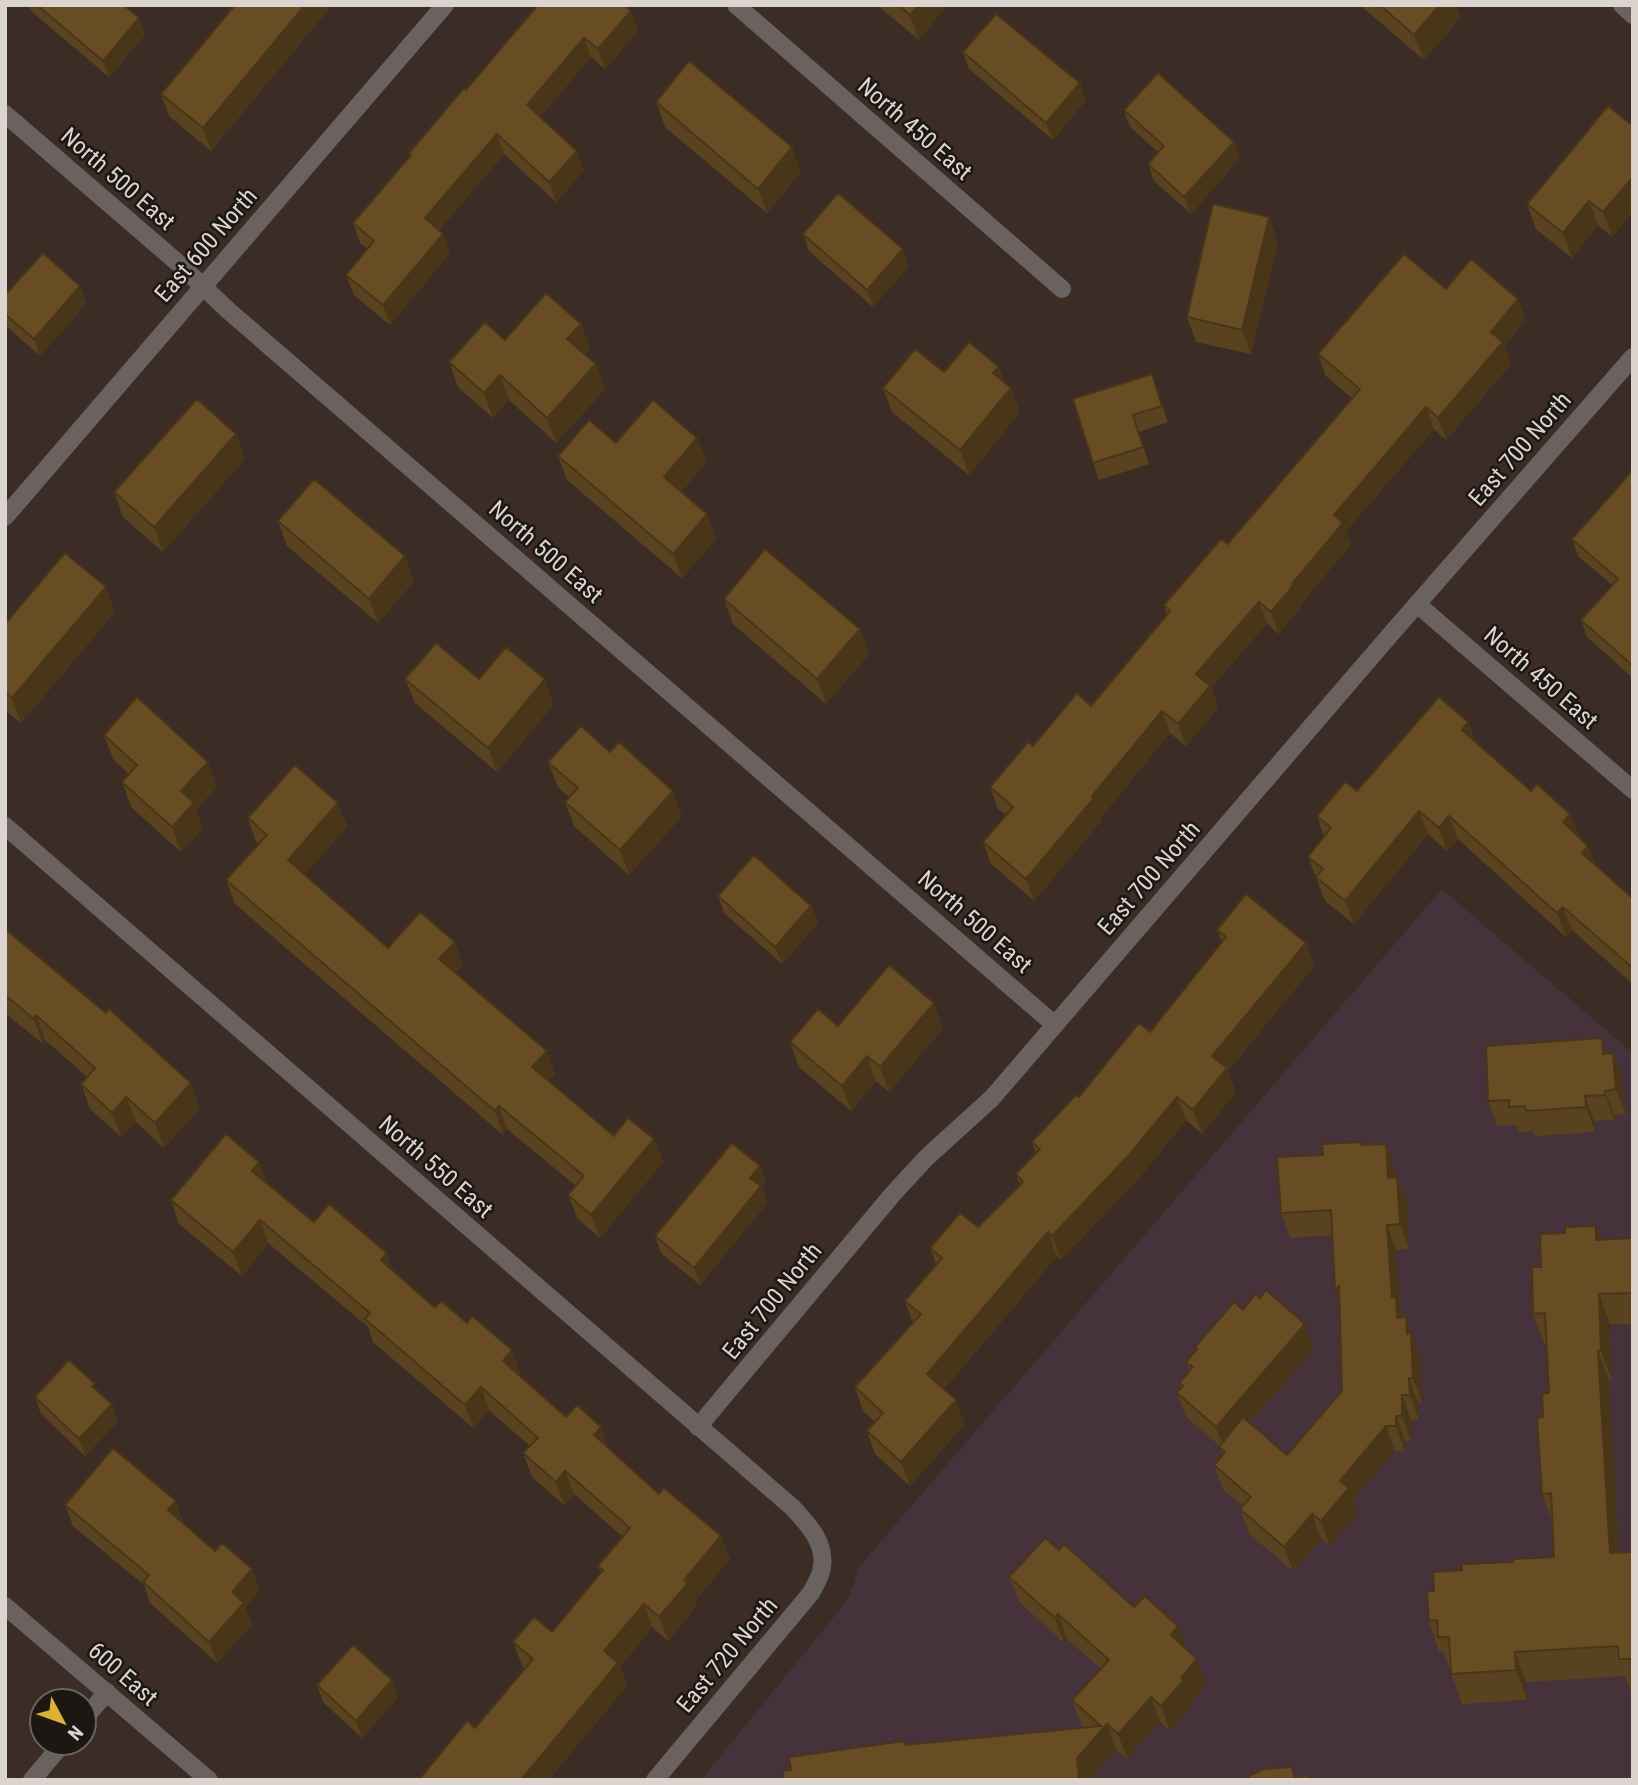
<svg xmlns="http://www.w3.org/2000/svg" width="1638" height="1785" viewBox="0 0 1638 1785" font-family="'Roboto Condensed',sans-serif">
<rect width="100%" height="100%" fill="#3b2d26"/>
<path fill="#45323a" d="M1442,889L1633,1053V1780H701L846,1602L853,1587L859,1567Z"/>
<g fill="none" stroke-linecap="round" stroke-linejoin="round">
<path stroke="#6a6261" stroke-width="18" d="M736,5L1062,289
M5,114L178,263L230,312L1055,1025
M1417,604L1633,790
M5,826L792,1507C809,1525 828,1545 821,1572C819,1579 814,1587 811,1593L655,1780
M698,1427L892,1195L926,1158L992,1098L1390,635L1633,357
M5,1606L209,1780
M84,1719L107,1692
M32,1780L63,1743"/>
<path stroke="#6a6261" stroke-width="18" d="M1622,5L1633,15
M5,517L445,5"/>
</g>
<path fill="#59421f" d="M28,5H124L139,18L145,35L109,77L31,11Z
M235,5H332L211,151L169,116L161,94Z
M538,5L638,31L605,69L591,57L540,117L584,170L556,202L504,154L439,230L450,253L390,325L354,295L346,275L368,249L360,243L353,223L410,156L409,153L466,90Z
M877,5H947L919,40Z
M1360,5H1456L1461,17L1424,60Z
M963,52L1086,100L1053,140L969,69Z
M656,102L801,172L767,213L665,127Z
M1608,106L1612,237L1598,225L1572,258L1536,229L1527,204Z
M1124,110L1240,158L1191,214L1154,181L1148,164L1158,152L1130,127Z
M803,234L909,266L873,307L809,251Z
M1278,242L1251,354L1196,342L1187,317Z
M1446,289L1526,320L1504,346L1511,364L1446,440L1434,429L1346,531L1351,544L1300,605L1301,607L1278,634L1267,623L1211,688L1218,708L1186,746L1170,733L1101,817L1102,820L1034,901L991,864L983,842L1006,815L998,809L990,787L1033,746L1091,706L1167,615L1164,605L1228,544L1352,398L1326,376L1318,354Z
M5,295L87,303L40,356L5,325Z
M581,324L590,348L585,354L596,364L605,389L556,443L509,400L493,418L458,387L449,362L505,340Z
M944,372L1005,383L1011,388L1020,412L969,475L892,412L883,388Z
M1152,374L1168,422L1139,432L1149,464L1099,480L1093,463Z
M236,434L245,459L163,552L123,517L114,492Z
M697,438L707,462L681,492L707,514L716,539L682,578L567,480L558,456L616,443Z
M1633,470V678L1587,637L1581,620L1612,585L1578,556L1572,539Z
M278,521L405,556L414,581L378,623L287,546Z
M724,599L860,629L869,654L826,704L733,624Z
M115,612L21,723L5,710V624Z
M405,679H479L554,704L497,772L415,703Z
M1468,722L1475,742L1531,791L1570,814L1579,837L1595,865L1633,899V984L1572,930L1566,937L1458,839L1447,851L1428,834L1354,924L1325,901L1308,857L1324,837L1317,816Z
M104,735L217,787L196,809L203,828L181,852L131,807L122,782L129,774L113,759Z
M610,752L682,816L629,875L574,826L565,802L569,797L558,787L548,762Z
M338,803L347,827L304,875L388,948L463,965L456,973L555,1074L549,1081L614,1136L654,1139L663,1162L600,1238L577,1218L568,1195L576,1186L507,1129L503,1135L235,904L226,880L259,844L256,842L248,818Z
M718,896L811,906L818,923L782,964L724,913Z
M5,929L200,1108L164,1148L136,1122L121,1137L90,1109L81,1084L87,1077L45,1040L43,1044L5,1013Z
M1217,930L1306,943L1314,966L1228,1071L1236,1092L1202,1134L1186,1120L1138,1179L1061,1260L1057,1256L944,1389L965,1424L910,1486L875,1454L867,1431L875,1422L863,1411L855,1387L913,1323L905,1301L936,1264L930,1248L978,1227L1020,1185L1016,1174L1036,1153L1032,1142L1079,1097L1150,1032L1222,942Z
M838,1026L943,1028L889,1092L876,1081L851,1111L799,1067L790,1042Z
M1607,1054L1622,1078L1625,1114L1614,1115V1120L1594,1121L1595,1132L1535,1136L1533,1131L1518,1132L1516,1125L1497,1126L1488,1101Z
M1361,1142L1362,1145L1386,1144L1395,1169V1177H1397L1407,1202L1409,1249L1396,1250L1400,1307L1404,1318L1406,1317L1420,1358L1422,1403H1418L1419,1420H1411V1441H1405V1451H1395L1353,1500L1358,1513L1330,1546L1321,1539L1293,1571L1249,1534L1240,1509L1243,1506L1223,1490L1214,1465L1222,1455L1220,1446L1186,1417L1177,1393L1181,1388L1179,1383L1190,1371L1186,1362L1196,1350L1195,1347L1243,1310L1314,1349L1250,1423L1287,1455L1342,1391L1339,1301L1335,1290L1332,1235L1290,1238L1281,1213L1323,1155Z
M259,1162L267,1183L314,1222L393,1272L435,1308L520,1373L519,1375L566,1417L609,1448L659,1494L721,1536L730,1559L694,1602L696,1606L668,1641L652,1627L620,1667L627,1686L475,1728L525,1669L522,1666L513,1642L552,1632L601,1573L598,1566L623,1537L574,1494L564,1505L532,1477L523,1453L530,1446L489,1410L473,1428L373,1342L368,1327L268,1243L242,1276L179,1224L171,1200Z
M760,1166L766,1183L762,1188L767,1203L700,1285L661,1253L655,1236Z
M1596,1226L1601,1239L1633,1238V1324H1610L1612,1381H1609L1619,1553L1633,1552V1689L1630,1690L1625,1676L1526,1682L1527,1700L1462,1704L1451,1674L1450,1667H1449L1443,1651H1439L1429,1621L1434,1591L1462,1570L1513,1562L1554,1557L1552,1521L1542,1494L1543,1417L1549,1393L1547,1344H1544L1533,1314L1541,1267L1565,1233Z
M97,1390L112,1404L118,1421L85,1456L41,1414L35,1397Z
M65,1505L184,1522L183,1523L260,1590L245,1607L252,1624L217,1663L150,1603L144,1585L73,1526Z
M1059,1550L1134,1607L1178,1626L1187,1650L1206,1684L1192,1701L1193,1705L1170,1731L1160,1722L1127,1759L1116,1749L1090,1780H784L904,1741L906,1745L1084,1728L1081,1725L1072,1700L1101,1669L1067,1639L1064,1643L1019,1602L1009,1577Z
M317,1685L398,1697L362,1738L323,1702Z"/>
<path fill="#493619" d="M305,5H332L211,151L203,128Z
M918,5H947L919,40L910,15Z
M1440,5H1456L1461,17L1424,60L1414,35Z
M631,11L638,31L605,69L598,49Z
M139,18L145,35L109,77L103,61Z
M584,38L591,57L534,125L527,105Z
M1080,83L1086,100L1053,140L1046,123Z
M497,134L504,154L432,238L425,218Z
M1234,142L1240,158L1191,214L1184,197Z
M792,147L801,172L767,213L758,189Z
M577,151L584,170L556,202L549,182Z
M1633,177V212L1612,237L1603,212Z
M1589,201L1598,225L1572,258L1563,233Z
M1269,217L1278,242L1251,354L1242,330Z
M443,234L450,253L390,325L383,305Z
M903,249L909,266L873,307L867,290Z
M80,286L87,303L40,356L34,339Z
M1518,299L1526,320L1504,346L1511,364L1446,440L1438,418L1491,332Z
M581,324L590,348L577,364L567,339Z
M596,364L605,389L556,443L547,418Z
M999,367L1008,391L1011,388L1020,412L969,475L960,450L993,373Z
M500,375L509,400L493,418L484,393Z
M1426,407L1434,429L1346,531L1351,544L1300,605L1301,607L1278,634L1271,612L1292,584L1334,515Z
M236,434L245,459L163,552L154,527Z
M697,438L707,462L673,502L664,477Z
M707,514L716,539L682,578L673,554Z
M405,556L414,581L378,623L369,599Z
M106,587L115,612L21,723L12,698Z
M1259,602L1267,623L1211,688L1218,708L1186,746L1178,724L1196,674Z
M860,629L869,654L826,704L817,679Z
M545,679L554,704L497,772L488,748Z
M1162,711L1170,733L1101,817L1102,820L1034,901L1026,879L1092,796Z
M1468,722L1477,746L1462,730Z
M208,762L217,787L196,809L203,828L181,852L172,827L181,791Z
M673,791L682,816L629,875L620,850Z
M338,803L347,827L296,884L288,860Z
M1419,811L1428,834L1354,924L1345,901Z
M1570,814L1579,837L1563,822Z
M1449,816L1458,839L1447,851L1439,828Z
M1588,846L1597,869L1582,853Z
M811,906L818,923L782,964L775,947Z
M1563,907L1572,930L1566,937L1557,913Z
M455,942L463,965L448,983L439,959Z
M1306,943L1314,966L1228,1071L1236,1092L1202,1134L1193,1110L1212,1056Z
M934,1003L943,1028L889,1092L880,1067Z
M36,1015L45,1040L43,1044L34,1019Z
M1602,1038L1611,1063L1603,1054Z
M547,1051L555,1074L541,1091L532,1067Z
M1613,1053L1622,1078L1625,1114L1616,1089Z
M867,1056L876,1081L851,1111L842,1086Z
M191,1083L200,1108L164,1148L155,1123Z
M1605,1091L1614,1115V1120L1605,1095Z
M1585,1096L1594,1121L1595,1132L1586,1107Z
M126,1097L136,1122L121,1137L112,1113Z
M1177,1097L1186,1120L1138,1179L1061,1260L1052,1236Z
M499,1106L507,1129L503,1135L495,1111Z
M654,1139L663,1162L600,1238L591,1215Z
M1386,1144L1395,1169L1397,1203L1388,1178Z
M259,1162L268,1185L252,1171Z
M760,1166L766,1183L762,1188L767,1203L700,1285L694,1268L750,1178Z
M1397,1177L1407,1202L1409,1249L1400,1224Z
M260,1220L268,1243L242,1276L233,1252Z
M1387,1225L1396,1250L1400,1307L1405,1321L1397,1318L1392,1297Z
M1596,1226L1607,1256L1596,1240Z
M1048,1232L1057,1256L936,1398L927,1374Z
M387,1253L395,1277L381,1260Z
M1339,1286L1344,1315L1335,1290Z
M1599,1294L1610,1324L1612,1381L1601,1350Z
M1406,1317L1420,1358L1422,1403L1413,1378L1407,1334Z
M1305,1324L1314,1349L1225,1451L1216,1427Z
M512,1350L520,1373L511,1384L503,1361Z
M1598,1351L1609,1381L1621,1583L1610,1553Z
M1409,1378L1418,1403L1419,1420L1410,1395Z
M481,1387L489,1410L473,1428L465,1405Z
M1402,1395L1411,1420V1441L1402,1416Z
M956,1400L965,1424L910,1486L901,1462Z
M112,1404L118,1421L85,1456L79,1439Z
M1396,1416L1405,1441V1451L1396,1426Z
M1386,1426L1395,1451L1353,1500L1358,1513L1330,1546L1321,1521L1340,1481Z
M601,1427L609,1450L594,1435Z
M565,1471L574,1494L564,1505L556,1482Z
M176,1501L184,1522L176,1531L168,1510Z
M1312,1514L1321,1539L1293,1571L1284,1547Z
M721,1536L730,1559L694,1602L696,1606L668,1641L659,1617L684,1580Z
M252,1569L260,1590L245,1607L252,1624L217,1663L209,1642L232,1592Z
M644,1604L652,1627L620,1667L627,1686L549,1780H521L604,1651Z
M1058,1614L1067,1639L1064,1643L1055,1618Z
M1178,1626L1187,1651L1171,1635Z
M1515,1652L1526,1682L1527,1700L1516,1670Z
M1197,1659L1206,1684L1192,1701L1193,1705L1170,1731L1161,1706L1181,1678Z
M392,1680L398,1697L362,1738L356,1721Z
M1151,1697L1160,1722L1127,1759L1118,1734Z
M1107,1724L1116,1749L1090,1780H1080L1077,1758Z"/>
<path fill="#684d24" stroke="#493619" stroke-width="2" d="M37,5H124L139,18L103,61Z
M235,5H305L203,128L161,94Z
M538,5H624L631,11L598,49L584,38L527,105L577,151L549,182L497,134L425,218L443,234L383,305L346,275L374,241L353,223L411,155L409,153L464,88L466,90Z
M898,5H918L910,15Z
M1380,5H1440L1414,35Z
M996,14L1080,83L1046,123L963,52Z
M689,61L792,147L758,189L656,102Z
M1158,73L1234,142L1184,197L1148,164L1164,146L1124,110Z
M1608,106L1633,126V177L1603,212L1589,201L1563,233L1527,204Z
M838,193L903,249L867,290L803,234Z
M1213,204L1269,217L1242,330L1187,317Z
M43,253L80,286L34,339L5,314V295Z
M1404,254L1446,289L1471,259L1518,299L1491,332L1503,342L1438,418L1426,407L1334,515L1343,523L1292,584L1293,586L1271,612L1259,602L1196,674L1210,686L1178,724L1162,711L1092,796L1094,798L1026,879L983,842L1013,807L990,787L1028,742L1033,746L1077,693L1091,706L1170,611L1164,605L1221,539L1228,544L1360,389L1318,354Z
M546,293L581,324L567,339L596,364L547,418L500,375L484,393L449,362L485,322L505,340Z
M969,342L999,367L993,373L1011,388L960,450L883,388L915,349L944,372Z
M1152,374L1162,406L1133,415L1143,447L1093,463L1073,399Z
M197,399L236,434L154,527L114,492Z
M653,400L697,438L664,477L707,514L673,554L558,456L589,420L616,443Z
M1633,470V666L1581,620L1618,579L1572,539Z
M314,479L405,556L369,599L278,521Z
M765,549L860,629L817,679L724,599Z
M65,553L106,587L12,698L5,692V624Z
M436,643L479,679L506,647L545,679L488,748L405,679Z
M137,697L208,762L181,791L194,803L172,827L122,782L137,765L104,735Z
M1439,697L1468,722L1462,730L1531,791L1537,784L1570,814L1563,822L1588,846L1582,853L1633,899V968L1563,907L1557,913L1449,816L1439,828L1419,811L1345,901L1316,877L1323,869L1308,857L1331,828L1317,816L1345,782L1357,791Z
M581,726L610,752L619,742L673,791L620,850L565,802L578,788L548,762Z
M295,765L338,803L288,860L388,948L420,912L455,942L439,959L547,1051L532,1067L614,1136L628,1118L654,1139L591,1215L568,1195L584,1176L499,1106L495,1111L226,880L267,835L248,818Z
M754,855L811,906L775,947L718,896Z
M1246,894L1306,943L1212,1056L1227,1068L1193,1110L1177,1097L1129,1155L1052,1236L1048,1232L927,1374L956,1400L901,1462L867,1431L883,1413L855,1387L921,1314L905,1301L942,1258L930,1248L960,1213L978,1227L1023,1182L1016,1174L1040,1149L1032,1142L1076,1095L1079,1097L1139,1023L1150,1032L1226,937L1217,930Z
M5,929L106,1013L109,1009L191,1083L155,1123L126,1097L112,1113L81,1084L95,1068L36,1015L34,1019L5,995Z
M889,965L934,1003L880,1067L867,1056L842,1086L790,1042L818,1009L838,1026Z
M1602,1038L1603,1054L1613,1053L1616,1089L1605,1091V1095L1585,1096L1586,1107L1526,1111L1525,1106L1509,1107V1100L1488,1101L1486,1046Z
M226,1134L259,1162L252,1171L314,1222L329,1204L387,1253L381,1260L435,1308L441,1301L467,1323L472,1316L512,1350L503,1361L566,1417L577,1405L601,1427L594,1435L659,1494L664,1488L721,1536L684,1580L688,1583L659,1617L644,1604L604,1651L618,1663L521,1780H419L467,1721L475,1728L533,1659L513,1642L534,1617L552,1632L603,1570L598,1566L630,1528L565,1471L556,1482L523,1453L538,1438L481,1387L465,1405L365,1319L370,1313L260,1220L233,1252L171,1200Z
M1361,1142V1145L1386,1144L1388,1178L1397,1177L1400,1224L1387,1225L1392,1297H1396L1397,1318L1406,1317L1407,1334L1411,1333L1413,1378H1409L1410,1395H1402V1416H1396V1426H1386L1340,1481L1349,1488L1321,1521L1312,1514L1284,1547L1240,1509L1251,1497L1214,1465L1225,1452L1219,1447L1243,1417L1287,1455L1342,1391L1339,1286L1335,1290L1331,1210L1281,1213L1277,1157L1323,1155L1322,1144Z
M732,1143L760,1166L750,1178L761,1186L694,1268L655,1236Z
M1596,1226V1240L1633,1238V1293L1599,1294L1601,1350L1598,1351L1610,1553L1633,1552V1659H1619L1618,1646L1515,1652L1516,1670L1451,1674L1449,1637H1438L1437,1620L1429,1621L1427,1591H1434L1433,1572L1462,1570V1564L1513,1562V1559L1554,1557L1551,1493L1542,1494L1537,1418L1543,1417L1542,1394L1549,1393L1545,1313L1533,1314L1532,1267H1541L1540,1234L1565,1233V1227Z
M1266,1290L1305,1324L1216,1427L1177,1393L1183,1386L1179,1383L1193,1367L1186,1362L1197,1349L1195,1347L1234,1302L1243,1310L1255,1294L1260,1298Z
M69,1360L95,1384L92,1386L112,1404L79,1439L35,1397Z
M113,1448L176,1501L168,1510L215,1551L222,1543L252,1569L232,1592L244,1603L209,1642L143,1582L149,1575L65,1505Z
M1045,1538L1059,1550L1064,1544L1134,1607L1145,1596L1178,1626L1171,1635L1197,1659L1181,1678L1184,1680L1161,1706L1151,1697L1118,1734L1107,1724L1077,1758L1079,1778L1071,1780H784L783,1771L791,1770L789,1757L904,1741L905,1745L1101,1726L1072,1700L1109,1660L1058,1614L1055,1618L1009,1577Z
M353,1645L392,1680L356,1721L317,1685Z
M1292,1767L1294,1777L1308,1776L1309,1780H1249V1776L1263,1769Z"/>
<g text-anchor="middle" stroke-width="5" stroke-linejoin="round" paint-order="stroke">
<g font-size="24" fill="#dcd4cf" stroke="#1d1714">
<text transform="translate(915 129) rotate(41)" y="8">North 450 East</text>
<text transform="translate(118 179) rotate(41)" y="8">North 500 East</text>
<text transform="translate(206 245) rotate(-49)" y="8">East 600 North</text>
<text transform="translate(1520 449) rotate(-49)" y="8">East 700 North</text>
<text transform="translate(546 552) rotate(41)" y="8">North 500 East</text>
<text transform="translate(1541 678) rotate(41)" y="8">North 450 East</text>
<text transform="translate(1149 878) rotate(-49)" y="8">East 700 North</text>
<text transform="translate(975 922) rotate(41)" y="8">North 500 East</text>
<text transform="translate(436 1167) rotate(41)" y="8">North 550 East</text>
<text transform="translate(772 1301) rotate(-51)" y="8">East 700 North</text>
<text transform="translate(727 1655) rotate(-50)" y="8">East 720 North</text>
<text transform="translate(123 1674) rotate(41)" y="8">600 East</text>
</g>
</g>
<rect width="1638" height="1785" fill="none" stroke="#dcd4cf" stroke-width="14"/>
<g transform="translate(63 1722) rotate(131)"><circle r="33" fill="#1d1714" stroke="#69635f" stroke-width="2"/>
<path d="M0-5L12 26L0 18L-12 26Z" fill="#ddb133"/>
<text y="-10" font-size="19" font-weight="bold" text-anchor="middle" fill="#dcd4cf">N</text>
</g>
</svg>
